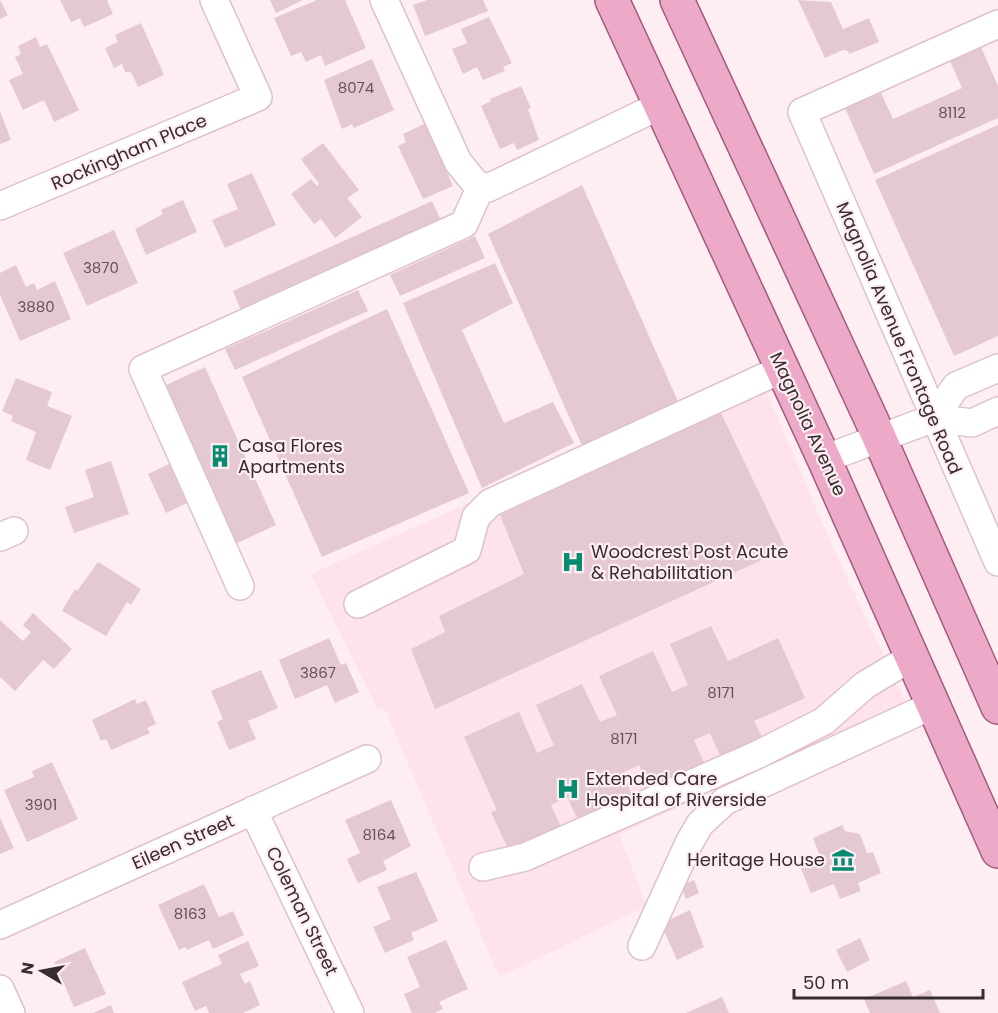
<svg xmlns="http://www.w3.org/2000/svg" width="998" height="1013" viewBox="0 0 998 1013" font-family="Poppins,sans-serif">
<rect width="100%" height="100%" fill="#feeef4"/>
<path fill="#fee2ec" d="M758,372L834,550L906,702L619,835L647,906L499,977L384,707L378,710L311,574Z"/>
<path fill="#e4c9d3" d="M0,0L8,15L0,19Z
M60,0H107L113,14L84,27L80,18L71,22Z
M270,0H303L276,13Z
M317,0H345L366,48L325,66L321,55L306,62L301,52L291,56L274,18Z
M427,0H483L488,11L425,36L413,5Z
M798,0L831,2L843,29L869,18L879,42L849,54L848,51L843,50L825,58Z
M489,17L512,63L503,67L505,71L483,80L477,67L463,74L452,49L467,43L461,29Z
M141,23L164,75L138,87L131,72H125L122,64L114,68L105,48L118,42L115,35Z
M36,37L40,47L47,44L79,110L54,122L44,100L23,110L9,80L23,74L15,57L21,54L18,46Z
M981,47L998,86V118L874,174L845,108L881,93L893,119L962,88L950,61Z
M372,59L394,110L354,128L352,124L342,129L324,80Z
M521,86L531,108L528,109L539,140L517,150L514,143L500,149L481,106L491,101L490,99Z
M0,111L11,140L0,144Z
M426,123L453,186L423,199L398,146L406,142L403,134Z
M998,125V336L954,356L875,180Z
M323,143L359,190L347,198L362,217L335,238L321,219L314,224L291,194L311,179L317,186L319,184L301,159Z
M252,173L276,225L225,248L212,220L238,209L227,184Z
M582,185L680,406L583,448L488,234Z
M183,200L197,232L146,255L135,229L163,214L161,210Z
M432,201L442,223L242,313L233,291Z
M114,230L138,283L87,306L63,253Z
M475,236L485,258L400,296L390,275Z
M495,263L513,303L462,330L504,423L553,402L574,443L482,488L403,303Z
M16,265L26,287L34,283L37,290L55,281L71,319L20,341L0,295V273Z
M358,290L368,311L235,370L225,349Z
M387,309L469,493L322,557L242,377Z
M205,367L276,525L235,544L164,386Z
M16,378L52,392L47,406L72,416L50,470L26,460L36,432L11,421L13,416L2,411Z
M721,413L786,549L435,709L411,649L445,632L439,616L524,574L500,515Z
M111,461L129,514L74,533L65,507L94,497L85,470Z
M169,464L187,503L166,513L148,474Z
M98,562L141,589L131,605L127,602L106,636L62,611L75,589L77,591Z
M33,613L72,649L54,669L43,660L15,691L0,677V620L23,641L31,632L23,625Z
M711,626L728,661L778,638L805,698L754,721L764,741L722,760L710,733L694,740L706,767L651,792L639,765L622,773L634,799L580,824L567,797L551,805L563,831L511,855L491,812L497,810L464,737L519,712L537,753L554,745L536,705L582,684L600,722L617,715L599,676L653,651L672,692L688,685L670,644Z
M329,638L341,665L346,663L359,692L335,703L327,685L295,699L279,660Z
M261,670L278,708L248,721L256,739L229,750L217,722L223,719L211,691Z
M135,699L137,704L146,700L156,724L147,728L150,733L111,750L106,739L101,741L92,720Z
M52,762L78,819L27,842L4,790L34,777L32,771Z
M391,800L411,846L383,861L387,870L358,883L347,859L360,853L345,820Z
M0,818L14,848L0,854Z
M842,825L845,831L860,834L867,853L873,852L881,873L858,883L861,891L840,899L834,884L811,893L799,864L820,856L813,838Z
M416,872L438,921L411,933L414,940L385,953L373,927L391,919L377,887Z
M694,880L699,893L686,899L681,886Z
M204,884L219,917L233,911L244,935L213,949L209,940L187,950L185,947L179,950L158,905Z
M690,910L704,947L677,960L661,924Z
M860,938L870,960L847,972L836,950Z
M446,940L468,989L439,1002L443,1009L435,1013H412L404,994L420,987L407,957Z
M248,941L259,966L240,974L245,984L250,981L260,1005L243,1013H209L206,1006L195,1011L182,982L222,964L218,955Z
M85,948L106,994L74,1007L54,962Z
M906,981L913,997L930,990L940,1013H870L864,999Z
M722,997L729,1013H686Z
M111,1005L114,1013H93Z"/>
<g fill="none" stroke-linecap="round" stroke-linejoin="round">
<g stroke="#ddc2cc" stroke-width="30">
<path id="minor" d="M384,0L458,162L476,184L488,188L661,105
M998,24L802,112L998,562
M0,206L258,97L214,0
M934,418L956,386L998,368
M824,459L934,418L972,423L998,411
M0,537L14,531
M240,586L143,369L464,224L481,186
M358,604L467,550L476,517L490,503L782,369
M253,810L350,1013
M483,867L525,857L759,754L824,721L865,685L912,657
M0,925L367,759
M642,946L689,843L700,824L725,801L933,705
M0,989L11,1013"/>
</g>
<g stroke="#a45a7b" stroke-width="36">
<path id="major" d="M612,0L824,459L998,851
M677,0L871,419L998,707"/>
</g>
<use href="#minor" stroke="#fff" stroke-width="27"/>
<use href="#major" stroke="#ecaac8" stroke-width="33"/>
</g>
<defs>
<g id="building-bare" transform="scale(1.8)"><path d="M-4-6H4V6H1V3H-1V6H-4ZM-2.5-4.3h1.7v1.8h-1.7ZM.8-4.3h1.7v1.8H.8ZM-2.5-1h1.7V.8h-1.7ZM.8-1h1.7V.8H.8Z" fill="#078c72" stroke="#feeef4" stroke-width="2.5" paint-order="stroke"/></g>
<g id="hospital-bare" transform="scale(1.8)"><path d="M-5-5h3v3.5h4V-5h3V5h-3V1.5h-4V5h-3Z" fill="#078c72" stroke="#feeef4" stroke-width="2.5" paint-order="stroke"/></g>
<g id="museum-bare" transform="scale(1.8)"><path d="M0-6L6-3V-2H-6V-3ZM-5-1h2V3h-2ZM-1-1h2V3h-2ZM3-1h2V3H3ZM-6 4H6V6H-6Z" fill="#078c72" stroke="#feeef4" stroke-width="2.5" paint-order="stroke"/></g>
</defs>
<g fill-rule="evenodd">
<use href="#building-bare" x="220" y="456"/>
<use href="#hospital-bare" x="573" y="562"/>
<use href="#hospital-bare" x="568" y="789"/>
<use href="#museum-bare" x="843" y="860"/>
</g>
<g text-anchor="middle" stroke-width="4.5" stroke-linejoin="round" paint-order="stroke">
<g font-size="15" fill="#62545a">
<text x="356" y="93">8074</text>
<text x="952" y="118">8112</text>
<text x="101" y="273">3870</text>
<text x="36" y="312">3880</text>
<text x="318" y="678">3867</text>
<text x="721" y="698">8171</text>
<text x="624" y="744">8171</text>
<text x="41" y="810">3901</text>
<text x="379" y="840">8164</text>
<text x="190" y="919">8163</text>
</g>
<g font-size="18" fill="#372d31" stroke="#feeef4">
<text transform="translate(129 152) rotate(-23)" y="6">Rockingham Place</text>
<text transform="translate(899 338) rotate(67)" y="6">Magnolia Avenue Frontage Road</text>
<text transform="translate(808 424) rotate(65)" y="6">Magnolia Avenue</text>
<text transform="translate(183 842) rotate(-24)" y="6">Eileen Street</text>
<text transform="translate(302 911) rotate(64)" y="6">Coleman Street</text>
</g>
<g font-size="18" fill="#372d31" stroke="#feeef4" text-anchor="start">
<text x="238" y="452">Casa Flores<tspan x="238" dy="21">Apartments</tspan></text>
<text x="591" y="558">Woodcrest Post Acute<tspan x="591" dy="21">&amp; Rehabilitation</tspan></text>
<text x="586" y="785">Extended Care<tspan x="586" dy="21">Hospital of Riverside</tspan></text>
<text x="825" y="866" text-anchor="end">Heritage House</text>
</g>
</g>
<g transform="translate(42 971) rotate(280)" stroke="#feeef4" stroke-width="4.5" paint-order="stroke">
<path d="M0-4.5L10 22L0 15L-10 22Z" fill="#372d31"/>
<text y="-9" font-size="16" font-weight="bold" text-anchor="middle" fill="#372d31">N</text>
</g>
<path d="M794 989v9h189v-9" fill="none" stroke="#372d31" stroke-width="3"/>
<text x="803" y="989" font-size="18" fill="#372d31" stroke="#feeef4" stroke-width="4.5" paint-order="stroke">50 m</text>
</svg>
